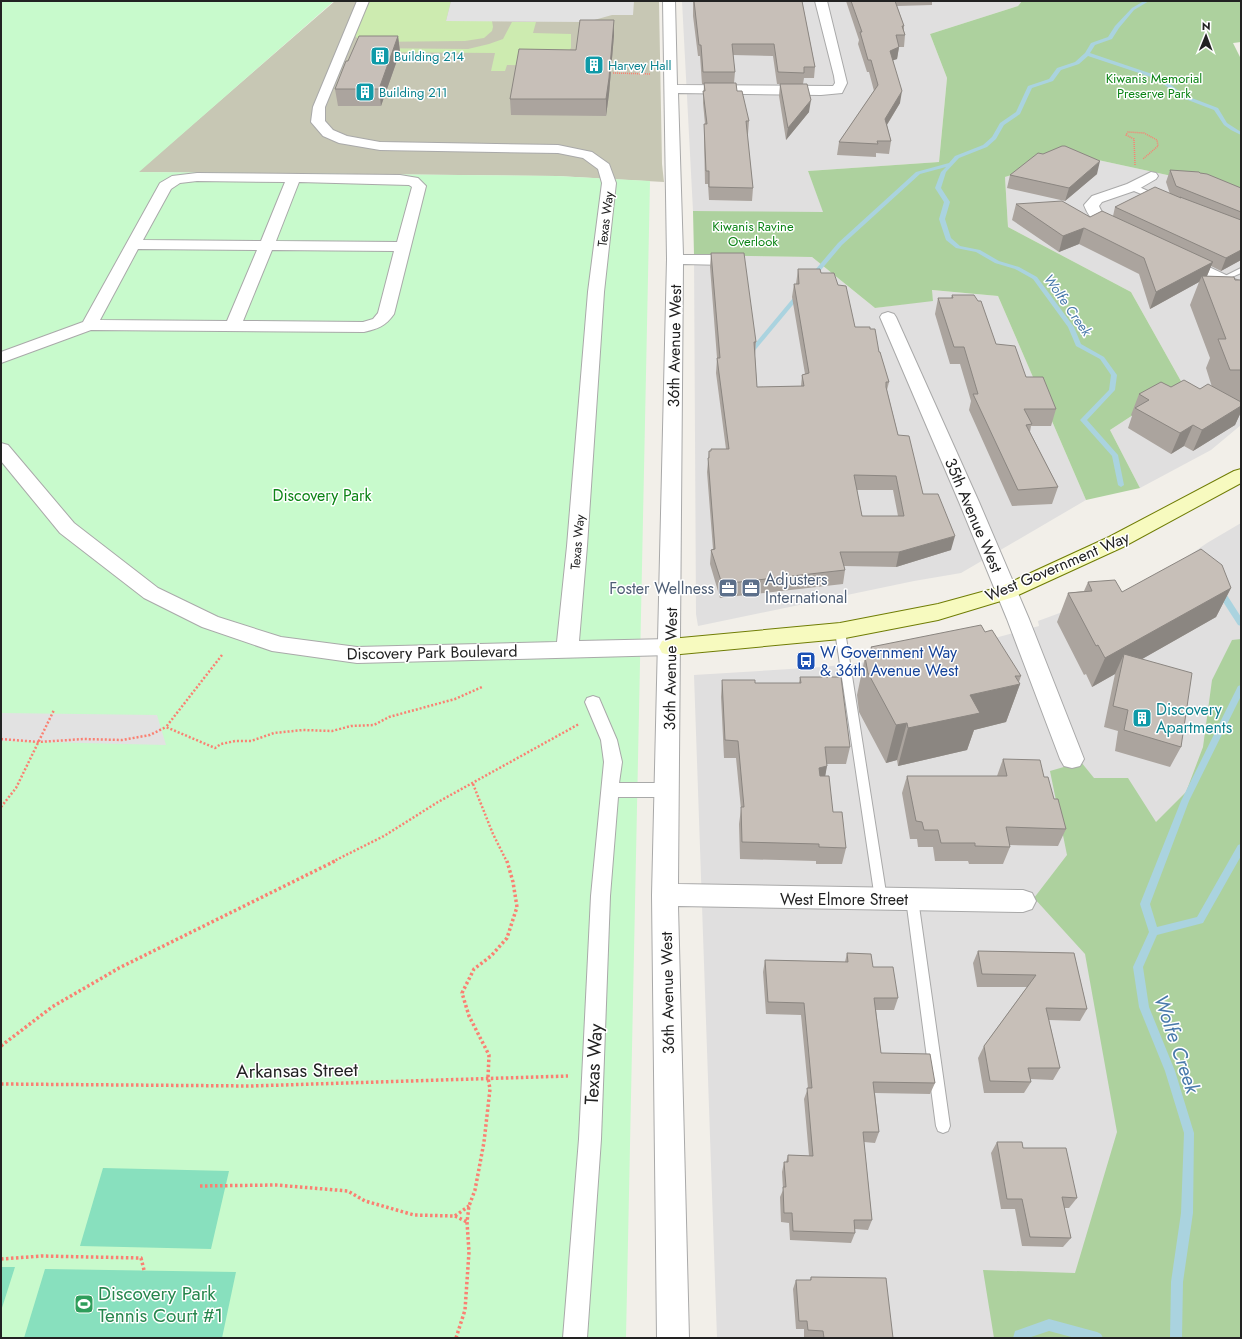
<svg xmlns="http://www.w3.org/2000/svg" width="1242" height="1339" viewBox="0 0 1242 1339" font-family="Jost,sans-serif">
<rect width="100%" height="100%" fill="#f2efe9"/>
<path fill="#e0dfdf" d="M682,1H1022L1018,6L930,34L947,78L939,162L808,171L824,213L693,211Z
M1075,155L1241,191V425L1211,450L1140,488L1110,430L1182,383L1131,292L1008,227L1005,177Z
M694,255L812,257L875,308L933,300L931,290L998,296L1086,500L961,573L914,581L698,626L696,614Z
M1241,523V1338H717L694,675L822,667L932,655L1039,626L1038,621L1103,597L1119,604L1207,543Z"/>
<path fill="#c7c7b4" d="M335,1H659L662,164L664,182L557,176L138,172Z"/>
<path fill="#cdebb0" d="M369,1H451L446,21H492L493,27L492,31L484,38L465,41L367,42L359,40L355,36Z
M512,22H536L533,33L571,34V48L557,66L507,65L505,71H491L495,53L362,52L363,48L468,49L489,44L503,39Z"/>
<path fill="#add19e" d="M1022,1H1241V42L1233,43L1241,59V191L1075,155L1005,177L1008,227L1131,292L1182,383L1110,430L1140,488L1086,500L998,296L932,290L933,301L875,308L812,257L694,255L693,211L823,212L808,171L939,162L947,78L930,34L1018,6Z
M1241,639V1338H994L983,1270L1075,1273L1117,1132L1085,954L1034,898L1067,855L1050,771L1081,762L1094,778H1128L1156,822L1186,792L1203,747L1212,680L1232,640Z"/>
<path fill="#c8facc" d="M1,1H334L139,172L557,176L650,181L626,1338H1Z"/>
<path fill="#88e0be" d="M103,1168L229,1171L211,1249L80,1246Z
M1,1267H15L1,1311Z
M45,1269L236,1272L222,1338H24Z"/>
<path fill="#e2e2e2" d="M451,1H634L633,15H612L587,22L446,21Z
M1,713L157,715L166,745L1,741Z"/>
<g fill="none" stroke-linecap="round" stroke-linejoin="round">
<path fill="#aad3df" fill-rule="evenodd" d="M1144,1H1149L1134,10L1119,28L1112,39L1095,45L1090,53L1161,77L1184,95L1218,108L1227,123L1241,132V135L1231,130L1224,125L1214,110L1180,97L1157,79L1088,56L1079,64L1061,70L1053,81L1032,88L1020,114L1004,125L996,139L987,147L959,158L946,172L941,188L950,202L945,219L951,238L960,246L980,250L999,261L1019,267L1037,277L1074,327L1081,344L1104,357L1117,375L1115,390L1087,420L1118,455L1124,485L1121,487L1118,485L1112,456L1080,420L1109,390L1111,375L1100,359L1076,346L1068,327L1033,279L1015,269L995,263L976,252L956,248L946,240L939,219L944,202L935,188L941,172L946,167L920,174L842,245L815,277L810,276L838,243L916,172L949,163L955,156L983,145L992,137L1000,123L1016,112L1028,86L1049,79L1057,68L1075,62L1085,53L1091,43L1108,37L1115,26L1132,8Z
M800,291L802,292V294L752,354H748V352L798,292Z
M1222,591L1225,592L1241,617V626L1238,625L1218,594Z
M1241,685V696L1189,801L1150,904L1157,927L1197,917L1238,845L1241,844V856L1203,923L1157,935L1143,967L1149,1007L1175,1071L1194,1133L1193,1213L1183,1282L1182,1338H1170L1171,1282L1181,1213L1184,1133L1165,1071L1139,1007L1133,967L1149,932L1140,904L1181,801L1237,688L1238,686Z
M1049,1319L1097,1332L1101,1334L1103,1338H1075L1049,1331L1028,1338H1013L1015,1331Z"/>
<g stroke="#a9a9a9" stroke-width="2">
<path id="service" d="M1129,185H1135L1163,198L1162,200H1156L1129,189Z
M1241,268V273L1223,281L1219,279Z
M840,627L844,628L845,631L887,899L886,903L881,905L876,903L875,899L835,631L836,628Z
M912,893L917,895L918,899L950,1126L948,1131L943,1133L938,1131L936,1126L906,899L907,895Z"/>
</g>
<g stroke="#a9a9a9" stroke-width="2">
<path id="pedestrian" d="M593,696L599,698L617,740L622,762L619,783H667L673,785L676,790L673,795L667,797H618L610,896L601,1139L587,1338H563L579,1139L591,896L604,762L601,740L585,702L587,698Z"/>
</g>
<g stroke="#a9a9a9" stroke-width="2">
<path id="minor" d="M663,1H675L677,85L833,86L835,83L834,76L815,1H827L847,83L842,93L821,95L678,93L683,255H725L730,257L733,260L730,263L725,265L683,264L678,884L1023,890L1032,893L1036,901L1032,909L1023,912L678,906L689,1338H657L652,895L667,259Z
M1151,172L1156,173L1158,176L1156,179L1137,190L1102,202L1099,206C1105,222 1119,219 1126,230L1124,233C1107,237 1089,220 1084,205L1092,196L1127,184Z
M197,173L400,175L418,178L426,186L394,314C386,326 377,329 364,332L91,330L1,363V352L83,322L160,183L172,176ZM197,181L285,182L261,241L143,240L171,189L180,183ZM299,182L409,185L412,187L397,242L276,241ZM138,249L257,250L227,321L100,320ZM272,250L394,251L378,313L373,319L363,322L243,321Z
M1181,254L1241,282V293L1176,262L1173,259L1176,256Z
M888,312L894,314L896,317L979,502L1029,619L1084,759L1080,766L1072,768L1064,766L1060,759L1007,619L959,502L880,317L882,314Z"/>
</g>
<g stroke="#a9a9a9" stroke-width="2">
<path id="tertiary" d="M357,1H369L325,107V121L333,130L347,136L380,142L558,145L587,151L592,152L609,164L616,183L604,292L587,546L579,641L670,639L678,641L681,647L678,653L670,655L357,663L272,651L202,627L144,598L60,533L1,461V443L8,445L74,523L158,588L218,617L281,637L357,647L557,642L567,546L588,292L602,183L598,169L583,158L558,153L380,150L339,143L323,136L311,122L313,107Z"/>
</g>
<g stroke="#707d05" stroke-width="2">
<path id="secondary" d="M1241,469V483L1123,547L1014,597L938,620L840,639L670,655L662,653L659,647L662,641L670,639L840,623L938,604L1000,587L1109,537L1234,471Z"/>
</g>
<path stroke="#fa8072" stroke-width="1.5" stroke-dasharray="1 1" stroke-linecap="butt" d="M613,73L651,74
M1135,165L1134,139L1126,135L1128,132L1144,133L1157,140L1158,146L1143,159"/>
<path stroke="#fa8072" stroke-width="2.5" stroke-dasharray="2 2" stroke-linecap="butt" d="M222,655L166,727L215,748L221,744L235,741H251L274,733L303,730L332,731L351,726L374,725L389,717L455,699L482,687
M1,739L39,742L84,739L122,740L150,735L166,727
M473,784L493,834L507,862
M1,807L16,788L54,710
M332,862L384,836L438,802L579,724"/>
<path stroke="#fa8072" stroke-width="3.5" stroke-dasharray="2.5 2.5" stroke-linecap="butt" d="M1,1046L52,1007L119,968L335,861
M1,1084L251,1086L568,1076
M200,1186L276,1185L348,1191L365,1201L414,1215L455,1216L467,1222
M455,1216L469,1206
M1,1259L42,1256L141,1258L144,1270
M456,1338L465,1310L469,1252L467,1222L469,1206L475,1190L484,1142L490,1089L488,1078L489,1055L469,1016L462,993L474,969L491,956L507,938L517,907L513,882L507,861"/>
<use href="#service" fill="#fff" fill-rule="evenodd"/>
<use href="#pedestrian" fill="#fff" fill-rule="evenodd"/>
<use href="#minor" fill="#fff" fill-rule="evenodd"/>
<use href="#tertiary" fill="#fff" fill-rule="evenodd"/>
<use href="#secondary" fill="#f7fabf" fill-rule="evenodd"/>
</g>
<path fill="#aba49e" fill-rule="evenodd" d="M693,1H802L815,67L814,78H804L803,84L809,112L786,140L779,96L780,84H777L773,56L733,55L735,72L734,83L749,121L748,134H747L753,188L752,201L709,200L708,184H705L704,137L705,124L703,103L704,84H702L700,56H698L693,16Z
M846,1H932V5L897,6L904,26V31L905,35L904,47H899L897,59L893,60L900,103L887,125L891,141L889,154L876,153V157L837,155L839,142L874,91L869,72H867L858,44L859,40Z
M614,35L609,94L606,116L511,115L510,99L576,50Z
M398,36L400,52L381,106H338L335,89L348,61Z
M1043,154L1097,174L1065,201L1007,188L1010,175Z
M1170,170L1200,173L1241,188V260L1221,271L1211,266L1207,276L1241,280V401H1238L1241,402V412L1235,425L1193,451L1184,446L1171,454L1128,428L1132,416L1131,415L1139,394L1171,387L1200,389L1212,387L1206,368L1210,358L1190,305L1199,282L1150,309L1139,274L1079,244L1059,252L1012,220L1016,204L1090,217L1113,216L1115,207L1170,194L1166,182Z
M711,253L756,342L755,356L757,387L801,386L802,375L805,374L792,297L794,284H796L798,269L821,273L838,285L855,327L870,329L889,382L887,390L898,435L923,494L951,550L896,567L844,566L845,570L843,584L720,598L710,564L711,550L713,549L707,472L709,451L726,449L716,373L717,358L710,267ZM857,490H893L898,516H862Z
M952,295L996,344L1056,409L1051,426H1031L1030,432L1058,487L1052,504L1012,506L969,410L971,401L960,364H950L935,314L938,298H951Z
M1088,582L1122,592L1231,588L1216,617L1142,659L1181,747L1170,767L1115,751L1118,731L1104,727L1115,674L1092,687L1086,674L1084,675L1057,622L1068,593L1084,591Z
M985,632L1021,676L1019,682L1020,684L1006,722L974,730L967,750L898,766L897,760L886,763L859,712L857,695L865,657H869L871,647Z
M800,677L850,747L846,764H827L825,776L833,812L846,848L842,864H816V861L740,859L739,824L741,809L736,758H724L721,697L722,680L755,683H799Z
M1003,759L1044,777L1066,829L1058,846L1010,845V847L1003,864H969L968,861H935L933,847H918L917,839H910L902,793L907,776H997Z
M978,951L1074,953L1087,1009L1080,1021L1049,1020L1060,1068L1053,1080L1030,1079L1031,1082L1024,1093H984L978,1058L984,1046L1027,987H977L973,963Z
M847,953L873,967L898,998L894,1010H876L881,1053L935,1083L930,1094L875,1093L879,1132L875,1143L864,1142L872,1220L868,1230L855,1229V1233L851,1243L790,1240L789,1223L781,1222L780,1197L783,1190L782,1172L784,1162H786L788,1155L809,1156L804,1099L808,1088L801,1015L766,1014L763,972L765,960L845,962Z
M997,1142L1023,1148L1077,1198L1069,1208H1064L1071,1238L1063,1247L1022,1246L1015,1209H1001L991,1153Z
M811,1277L893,1338H804V1329H796L793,1289L796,1280H810Z"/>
<path fill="#8b8681" d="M614,20V35L609,94L606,116V99Z
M398,36L400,52L381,106L379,89Z
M899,47L897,59L888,62L890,51Z
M902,91L900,103L883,131L885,119Z
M811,100L809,112L786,140L788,128Z
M1100,161L1097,174L1065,201L1069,188Z
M1084,228L1079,244L1059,252L1063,236Z
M1241,250V260L1221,271L1226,258Z
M1213,262L1206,278L1202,276L1199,282L1150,309L1156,292Z
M1241,406V412L1235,425L1193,451L1202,430Z
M1193,425L1184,446L1171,454L1180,433Z
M955,536L951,550L896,567L899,552Z
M1231,588L1216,617L1121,671L1124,654L1115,674L1092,687L1105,658Z
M1020,684L1006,722L974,730L967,750L898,766L908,728L970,695Z
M907,723L897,760L886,763L896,725Z
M827,766L824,783L815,785L819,768Z"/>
<path fill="#c7bfb8" stroke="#8b8681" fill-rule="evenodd" d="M694,1H802L815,67H804V73L778,72L774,44H732L735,72H703L701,45H699Z
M851,1H895L904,26H902L905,35H896L899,47L890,51L902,91L885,119L891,141H877L878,144L839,142L878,85L871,60H868L860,32H862Z
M580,20H614L609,78L606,99H510L519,49L576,50Z
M359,36H398L379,89H335L346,61H348Z
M704,83H736L737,91H742L749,121H746L753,188L709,187V171H706L704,124H707L703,91H705Z
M780,84H807L811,100L788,128Z
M1062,146H1065L1100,161L1069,188L1010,175L1038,153L1043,154Z
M1170,170L1199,172L1200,173L1207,174L1241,188V212L1176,186Z
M1155,187L1181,198L1180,197L1241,220V250L1226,258L1115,207Z
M1062,201L1090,217L1102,211L1213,262L1156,292L1144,258L1084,228L1063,236L1016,204Z
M711,253H744L756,342H754L757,387L804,386L802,375L809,373L794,284H799L798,269H820L821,273H834L838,285L846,286L855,327H870V329H875L879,352H880L889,382H886V387L898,435L909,436L923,494H938L955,536L899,552H840L845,570L722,584L711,550L715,549L708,458H709V451H711V449H729L717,358H720ZM854,475L896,476L904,516H862Z
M1202,276L1234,277L1235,280H1241V370H1230L1218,339H1226Z
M952,295H974L978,301H981L996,344L1015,346L1026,377H1043L1056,409H1024L1032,424L1026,425L1058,487L1018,490L973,394H978L964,347H954L938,298H953Z
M1184,380L1200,389L1208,384L1241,402V406L1202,430L1193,425L1180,433L1135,408L1149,400L1139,394L1161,382L1171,387Z
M1201,549L1222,565L1231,588L1105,658L1098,645L1096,646L1068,593L1092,591L1088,582L1115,580L1122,592Z
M981,625L985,632L992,630L1021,676H1015L1020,684L970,695L980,713L908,728L907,723L896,725L868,673L865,657H877L871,647Z
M1124,654L1192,673L1181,747L1124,730L1128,710L1113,706Z
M800,677H841L850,747H825L827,766L819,768L820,776H829L833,812H842L846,848L819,847V844L742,842L741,807H744L738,741L725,740L722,680H755V683H801Z
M1003,759L1040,760L1044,777H1048L1054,799H1058L1066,829L1006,827L1010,847L975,846V843H941L938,830H924L922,822L916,821L907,776H1007Z
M978,951L1074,953L1087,1009L1046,1008L1060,1068H1028L1031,1082L990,1081L984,1046L1036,975L982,974Z
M847,953L871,954L873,967H893L898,998H874L881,1053L930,1054L935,1083L873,1082L879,1132H863L872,1220H854L855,1233L793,1231L792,1213H784L783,1187H786L784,1162H788V1155L813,1156L807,1088H812L804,1003L768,1002L765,960L848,962Z
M997,1142H1022L1023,1148H1066L1077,1198L1062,1197L1071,1238L1030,1237L1022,1199H1007Z
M811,1277L886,1278L893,1338H824L823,1331L808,1330L807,1321H799L796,1280H811Z"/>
<defs>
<g id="building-square" transform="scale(1)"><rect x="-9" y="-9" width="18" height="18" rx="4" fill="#0f9aa8" stroke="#fff"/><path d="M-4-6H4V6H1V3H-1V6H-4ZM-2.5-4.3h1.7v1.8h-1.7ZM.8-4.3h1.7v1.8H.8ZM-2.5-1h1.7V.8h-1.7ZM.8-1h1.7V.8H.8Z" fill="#fff"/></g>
<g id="office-square" transform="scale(1)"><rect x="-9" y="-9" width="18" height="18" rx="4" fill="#5c6f8a" stroke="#fff"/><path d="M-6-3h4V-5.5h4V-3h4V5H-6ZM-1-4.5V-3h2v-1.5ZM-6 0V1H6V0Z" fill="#fff"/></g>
<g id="bus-square" transform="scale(1)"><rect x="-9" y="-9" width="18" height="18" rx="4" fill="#1a4fb4" stroke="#fff"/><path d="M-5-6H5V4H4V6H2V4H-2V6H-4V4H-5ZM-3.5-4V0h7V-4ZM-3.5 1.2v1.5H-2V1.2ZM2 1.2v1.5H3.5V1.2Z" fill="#fff"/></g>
<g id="stadium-square" transform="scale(1)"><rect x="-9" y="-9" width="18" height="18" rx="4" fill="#2e9e5b" stroke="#fff"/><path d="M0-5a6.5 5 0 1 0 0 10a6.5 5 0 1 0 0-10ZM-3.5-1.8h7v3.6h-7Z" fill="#fff"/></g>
</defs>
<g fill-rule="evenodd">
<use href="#building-square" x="380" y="56"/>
<use href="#building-square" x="594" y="65"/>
<use href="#building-square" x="365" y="92"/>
<use href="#office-square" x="728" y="588"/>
<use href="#office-square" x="751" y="588"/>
<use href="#bus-square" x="806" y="661"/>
<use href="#building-square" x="1142" y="718"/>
<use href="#stadium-square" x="84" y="1304"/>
</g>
<g text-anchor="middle" stroke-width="3" stroke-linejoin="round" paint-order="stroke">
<g font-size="13" fill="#0d838f" stroke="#fff" text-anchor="start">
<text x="394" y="61">Building 214</text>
<text x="608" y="70">Harvey Hall</text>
<text x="379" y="97">Building 211</text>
</g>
<g font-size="13" fill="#0c8416" stroke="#fff">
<text x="1154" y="83">Kiwanis Memorial<tspan x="1154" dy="15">Preserve Park</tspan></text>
<text x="753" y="231">Kiwanis Ravine<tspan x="753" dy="15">Overlook</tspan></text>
</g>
<g font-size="13" fill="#222" stroke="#fff">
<text transform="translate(605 219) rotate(-83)" y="5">Texas Way</text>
<text transform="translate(577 542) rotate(-85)" y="5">Texas Way</text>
</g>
<g font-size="14" font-style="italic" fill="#4a7aab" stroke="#fff">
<text transform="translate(1068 305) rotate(55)" y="5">Wolfe Creek</text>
</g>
<g font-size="16" fill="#222" stroke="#fff">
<text transform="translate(674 346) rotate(-89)" y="6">36th Avenue West</text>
<text transform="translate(974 515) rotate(67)" y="6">35th Avenue West</text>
<text transform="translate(1057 566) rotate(-23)" y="6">West Government Way</text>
<text transform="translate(432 652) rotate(-1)" y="6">Discovery Park Boulevard</text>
<text transform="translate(670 669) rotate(-89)" y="6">36th Avenue West</text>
<text x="844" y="905">West Elmore Street</text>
<text transform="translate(667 993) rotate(-91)" y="6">36th Avenue West</text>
</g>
<g font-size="16" fill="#0c8416" stroke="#fff">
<text x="322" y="501">Discovery Park</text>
</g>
<g font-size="16" fill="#4e5e75" stroke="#fff" text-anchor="start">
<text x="765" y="585">Adjusters<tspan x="765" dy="18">International</tspan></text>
<text x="714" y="594" text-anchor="end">Foster Wellness</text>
</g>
<g font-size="16" fill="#164399" stroke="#fff" text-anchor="start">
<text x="820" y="658">W Government Way<tspan x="820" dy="18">&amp; 36th Avenue West</tspan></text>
</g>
<g font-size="16" fill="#0d838f" stroke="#fff" text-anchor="start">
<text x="1156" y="715">Discovery<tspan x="1156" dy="18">Apartments</tspan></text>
</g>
<g font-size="19" fill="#222" stroke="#fff">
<text transform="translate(593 1064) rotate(-87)" y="7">Texas Way</text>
<text transform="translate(297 1070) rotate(-1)" y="7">Arkansas Street</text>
</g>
<g font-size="19" fill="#27864d" stroke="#fff" text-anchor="start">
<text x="98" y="1300">Discovery Park<tspan x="98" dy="22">Tennis Court #1</tspan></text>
</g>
<g font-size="20" font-style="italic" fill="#4a7aab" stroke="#fff">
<text transform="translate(1177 1044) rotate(71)" y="7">Wolfe Creek</text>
</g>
</g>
<rect width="1242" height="1339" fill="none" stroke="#222222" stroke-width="4"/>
<g transform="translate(1206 36) rotate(1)" stroke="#ffffff" stroke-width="3" paint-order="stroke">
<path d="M0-3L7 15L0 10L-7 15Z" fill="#222222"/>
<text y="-6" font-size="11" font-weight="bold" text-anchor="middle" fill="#222222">N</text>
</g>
</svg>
